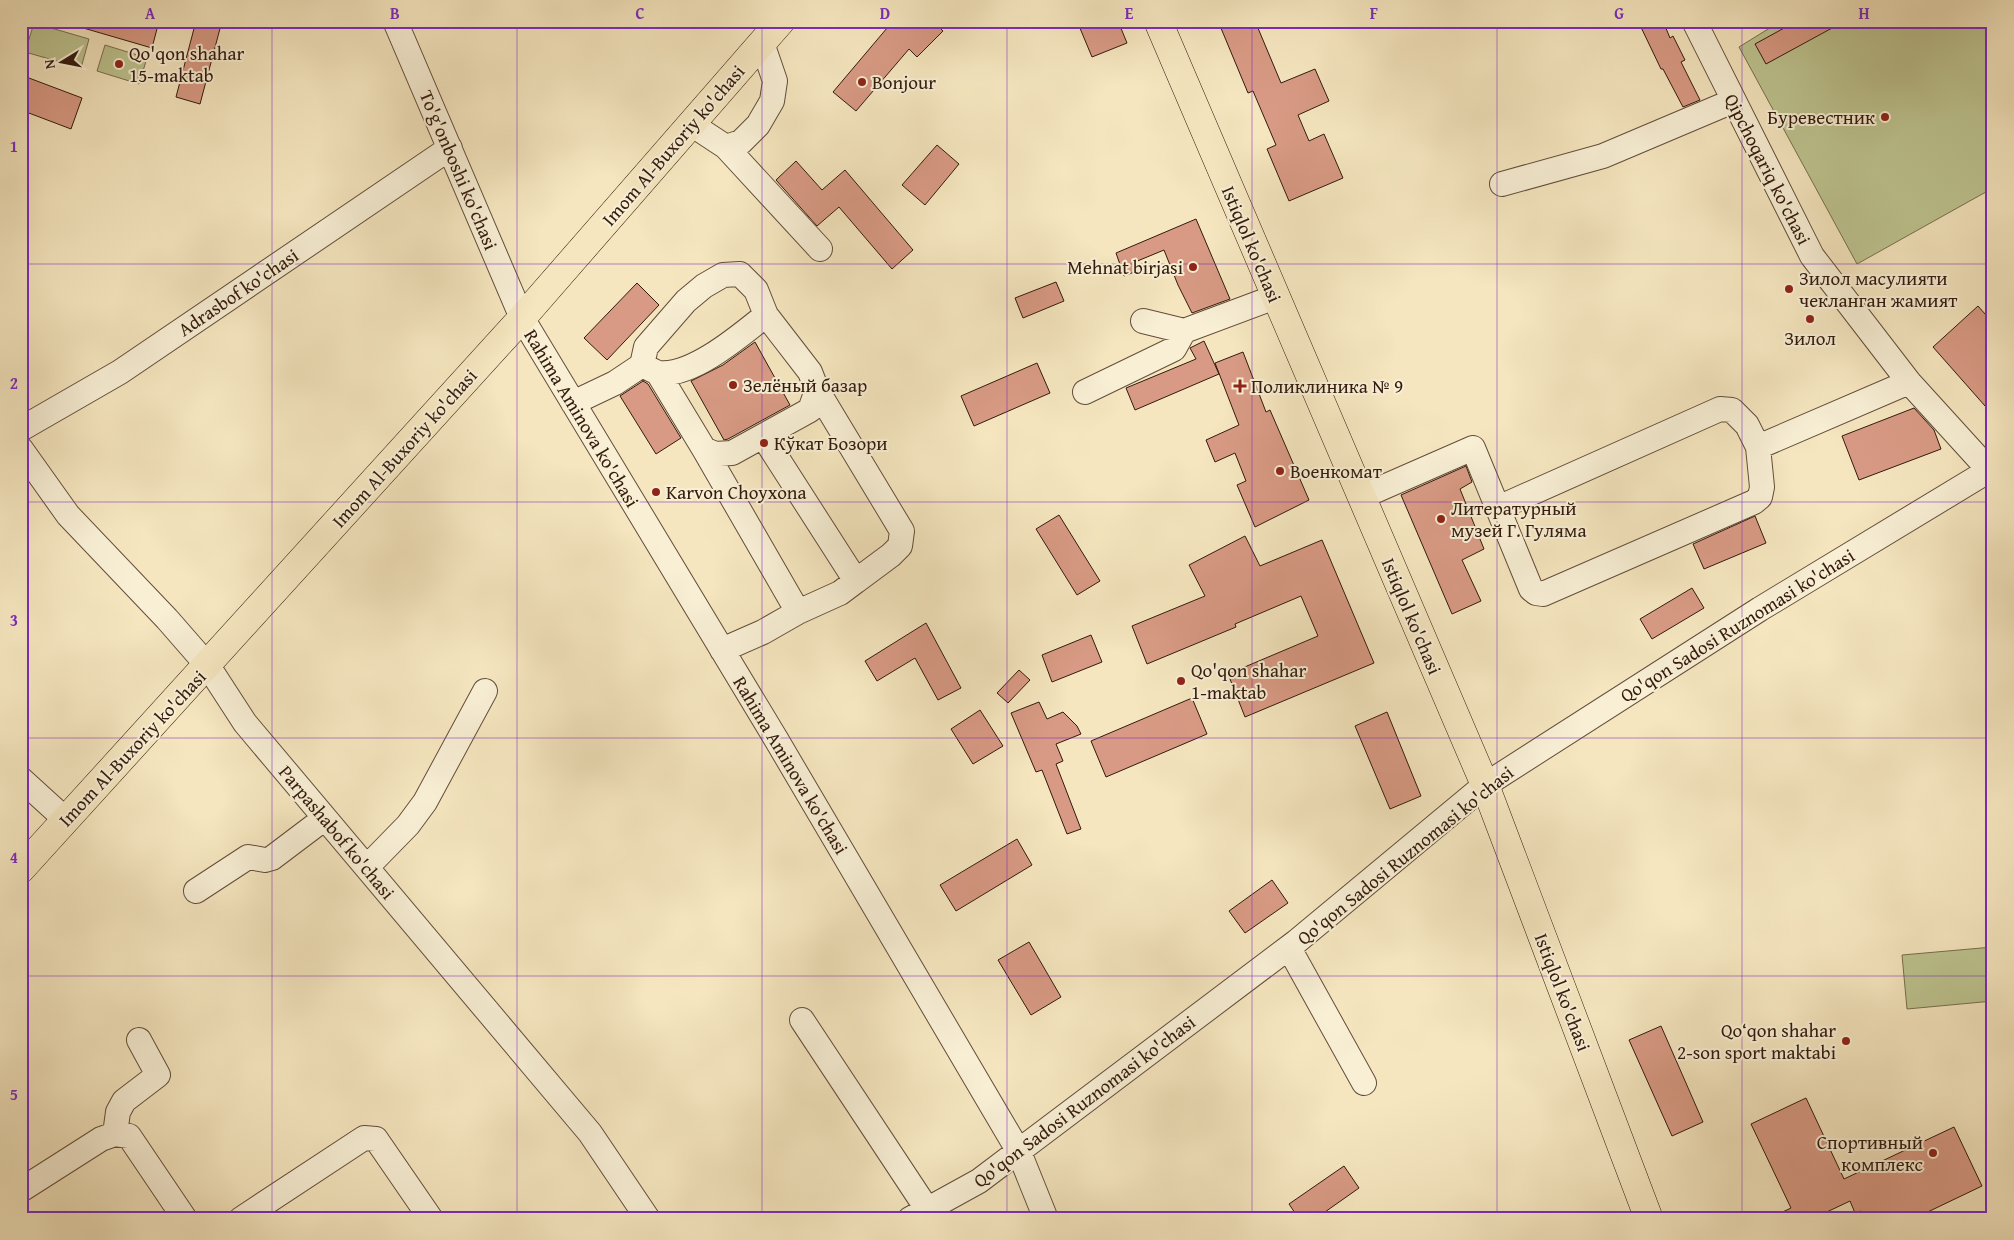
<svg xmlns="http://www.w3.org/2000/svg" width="2014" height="1240" viewBox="0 0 2014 1240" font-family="'Gentium Book Plus',serif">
<rect width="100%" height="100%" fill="#f5e6bf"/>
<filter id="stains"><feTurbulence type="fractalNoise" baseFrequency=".004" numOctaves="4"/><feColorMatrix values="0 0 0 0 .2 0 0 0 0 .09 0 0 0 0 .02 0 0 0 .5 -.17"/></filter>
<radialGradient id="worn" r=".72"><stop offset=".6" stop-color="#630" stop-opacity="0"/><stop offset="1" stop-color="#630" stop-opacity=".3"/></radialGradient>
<path fill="#bdc490" stroke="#786f4e" d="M1781,21H1993V188L1857,264L1739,47Z
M34,23L89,39L81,68L25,52Z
M105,45L147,58L139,84L97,71Z
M1993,947V1001L1907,1009L1902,955Z"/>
<path fill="#d89a84" stroke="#321a0d" d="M73,21H159L152,48L73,25Z
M196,21H222L200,104L176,97Z
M893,21H933L943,31L917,57L909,49L856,111L833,92Z
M1077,21H1118L1127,43L1092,57Z
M1218,21H1255L1281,83L1315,69L1329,101L1298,115L1309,141L1324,134L1343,178L1289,201L1267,149L1276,145L1253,91L1248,93Z
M1638,21H1663L1670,38L1673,36L1685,60L1681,62L1700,100L1683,107L1663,69H1661Z
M1797,21H1845L1766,64L1755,44Z
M21,75L82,98L71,129L21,110Z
M937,145L959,164L925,205L902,185Z
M796,161L822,190L845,170L913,250L892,269L839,207L817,226L776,180Z
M1196,219L1230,299L1192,313L1178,285L1164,250L1135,262L1137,271L1124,276L1116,253Z
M1056,282L1064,301L1023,318L1015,298Z
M637,283L659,305L607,360L584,338Z
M1978,306L1993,323V415L1933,347Z
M1204,341L1219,374L1135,410L1126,388L1196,359L1190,348Z
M755,342L790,405L728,439L724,440L691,381L723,365Z
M1243,352L1266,412L1270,410L1309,500L1255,527L1237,485L1246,481L1235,453L1215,462L1206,440L1239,425L1215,363Z
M1037,363L1050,393L974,426L961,396Z
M643,381L648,384L681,438L656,454L620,396Z
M1914,408L1934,430L1941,449L1859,480L1842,436Z
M1466,466L1472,482L1460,489L1484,549L1462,560L1481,601L1452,614L1401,495Z
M1059,515L1100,581L1077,595L1036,529Z
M1755,516L1766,543L1704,569L1693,544Z
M1245,536L1260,566L1322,540L1374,663L1245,717L1228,674L1318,636L1301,596L1235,624L1236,627L1147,664L1132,626L1205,596L1189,565Z
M1692,588L1704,608L1652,639L1640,619Z
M926,623L961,688L938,700L915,658L877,681L865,661Z
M1091,635L1102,662L1052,682L1042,655Z
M1019,670L1030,680L1008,703L997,693Z
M1192,698L1207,734L1106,777L1091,741Z
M1039,702L1047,719L1063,712L1077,726L1081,734L1056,744L1063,761L1056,764L1081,829L1067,834L1042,770L1036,772L1011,713Z
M980,710L1003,746L973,764L951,729Z
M1387,712L1421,796L1390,809L1355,726Z
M1017,839L1032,865L956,911L940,885Z
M1272,880L1288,903L1245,933L1229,911Z
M1029,942L1061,997L1031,1015L998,960Z
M1661,1026L1703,1122L1672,1136L1629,1040Z
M1806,1098L1844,1179L1954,1127L1982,1186L1913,1219H1865L1861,1211L1855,1213L1850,1201L1812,1219H1768L1791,1208L1751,1124Z
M1344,1166L1359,1188L1315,1219H1299L1289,1204Z"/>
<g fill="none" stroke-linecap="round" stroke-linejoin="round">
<g stroke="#634d3a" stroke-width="26">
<path id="minor" d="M395,21L522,318L776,739L1019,1152L1046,1219
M1694,21L1812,256L1909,382L1989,470
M691,124L726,147L741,142L758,125L772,101L775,81L762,43
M726,147L820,249
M1502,184L1603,156L1733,101
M1143,321L1184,331L1275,297
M658,373L704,449L715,454L732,453L810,410L817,390L810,372L766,315
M817,390L902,531L900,546L891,555L856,581
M1085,392L1174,349L1184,331
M573,403L615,383L642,365L646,347L686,301L704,286L723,275L740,274L756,290L766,315C741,335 692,377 659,373C654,372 647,367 642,365
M21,429L120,372L450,148
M763,436L856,581L840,593L798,612
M1758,447L1909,382
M21,449L68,515L167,619L208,666L245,723L590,1133L648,1219
M704,449L798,612L763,632L722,650
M1361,497L1473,448L1531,589L1536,593L1543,594L1754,502L1760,497L1762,487L1758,447L1747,425L1732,410L1720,409L1498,508
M21,779L66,820
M367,867L408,825L425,802L485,691
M196,891L248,857L265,860L272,858L325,818
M1289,948L1364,1083
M802,1020L927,1209
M115,1134L118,1112L124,1101L158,1075L139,1040
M21,1190L101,1139L115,1134L129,1136L185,1219
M241,1219L364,1138L376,1139L431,1219
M910,1219L979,1181L1296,942L1485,785L1760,609L1993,468"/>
</g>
<g stroke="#321a0d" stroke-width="29">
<path id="major" d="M1158,21L1485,785L1649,1219
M21,869L522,318L781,21"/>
</g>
<use href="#minor" stroke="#f8efd5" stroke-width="24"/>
<use href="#major" stroke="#f5e6bf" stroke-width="28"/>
</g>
<path fill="none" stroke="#7b2cbf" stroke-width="1" stroke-opacity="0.55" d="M272,21V1219M517,21V1219M762,21V1219M1007,21V1219M1252,21V1219M1497,21V1219M1742,21V1219M21,264H1993M21,502H1993M21,738H1993M21,976H1993"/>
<g fill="#8f2418" stroke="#f8efd5" stroke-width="2">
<circle cx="119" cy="64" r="5"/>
<circle cx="862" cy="82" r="5"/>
<circle cx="1885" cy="117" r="5"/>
<circle cx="1193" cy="267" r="5"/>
<circle cx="1789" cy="289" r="5"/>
<circle cx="1810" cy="319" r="5"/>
<circle cx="733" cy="385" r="5"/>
<path d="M1237.5 378.5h5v5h5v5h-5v5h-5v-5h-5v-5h5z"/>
<circle cx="764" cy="443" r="5"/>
<circle cx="1280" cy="471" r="5"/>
<circle cx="656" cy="492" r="5"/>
<circle cx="1441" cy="519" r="5"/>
<circle cx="1181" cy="681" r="5"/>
<circle cx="1846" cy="1041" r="5"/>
<circle cx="1933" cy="1153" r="5"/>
</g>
<g text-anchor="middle" stroke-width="4" stroke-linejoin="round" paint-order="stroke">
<g font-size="19" fill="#321a0d" stroke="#f8efd5" text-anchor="start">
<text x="129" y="60">Qo'qon shahar<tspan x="129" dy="22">15-maktab</tspan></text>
<text x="872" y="89">Bonjour</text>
<text x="1875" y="124" text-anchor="end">Буревестник</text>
<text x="1183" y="274" text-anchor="end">Mehnat birjasi</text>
<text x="1799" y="285">Зилол масулияти<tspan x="1799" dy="22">чекланган жамият</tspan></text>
<text x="1810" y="345" text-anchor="middle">Зилол</text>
<text x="743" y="392">Зелёный базар</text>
<text x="1251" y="393">Поликлиника № 9</text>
<text x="774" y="450">Кўкат Бозори</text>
<text x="1290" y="478">Военкомат</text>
<text x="666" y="499">Karvon Choyxona</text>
<text x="1451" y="515">Литературный<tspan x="1451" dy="22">музей Г. Гуляма</tspan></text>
<text x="1191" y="677">Qo'qon shahar<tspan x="1191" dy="22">1-maktab</tspan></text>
<text x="1836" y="1037" text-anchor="end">Qo‘qon shahar<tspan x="1836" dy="22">2-son sport maktabi</tspan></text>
<text x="1923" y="1149" text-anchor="end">Спортивный<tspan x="1923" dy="22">комплекс</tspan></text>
</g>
<g font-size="19" fill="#321a0d" stroke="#f8efd5">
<text transform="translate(673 145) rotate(-49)" y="7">Imom Al-Buxoriy ko'chasi</text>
<text transform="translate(1768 169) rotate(63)" y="7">Qipchoqariq ko'chasi</text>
<text transform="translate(459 170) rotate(67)" y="7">To'g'onboshi ko'chasi</text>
<text transform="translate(1252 244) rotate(67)" y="7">Istiqlol ko'chasi</text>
<text transform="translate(238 292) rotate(-34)" y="7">Adrasbof ko'chasi</text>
<text transform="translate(582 418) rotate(59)" y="7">Rahima Aminova ko'chasi</text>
<text transform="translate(404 448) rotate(-48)" y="7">Imom Al-Buxoriy ko'chasi</text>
<text transform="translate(1412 616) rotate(67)" y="7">Istiqlol ko'chasi</text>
<text transform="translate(1737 625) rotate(-32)" y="7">Qo'qon Sadosi Ruznomasi ko'chasi</text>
<text transform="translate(132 748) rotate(-47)" y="7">Imom Al-Buxoriy ko'chasi</text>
<text transform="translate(791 765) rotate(59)" y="7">Rahima Aminova ko'chasi</text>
<text transform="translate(337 832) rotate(50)" y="7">Parpashabof ko'chasi</text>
<text transform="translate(1405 855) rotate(-39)" y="7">Qo'qon Sadosi Ruznomasi ko'chasi</text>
<text transform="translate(1563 992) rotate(69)" y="7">Istiqlol ko'chasi</text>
<text transform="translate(1084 1101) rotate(-37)" y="7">Qo'qon Sadosi Ruznomasi ko'chasi</text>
</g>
</g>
<rect width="2014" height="1240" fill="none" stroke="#f5e6bf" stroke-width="55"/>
<g transform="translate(62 62) rotate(260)" stroke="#f8efd5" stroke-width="4" paint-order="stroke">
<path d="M0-4L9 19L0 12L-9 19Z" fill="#321a0d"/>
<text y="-8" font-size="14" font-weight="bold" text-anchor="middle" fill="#321a0d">N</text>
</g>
<rect x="28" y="28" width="1958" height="1184" fill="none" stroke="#7b2cbf" stroke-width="2"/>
<g font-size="16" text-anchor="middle" font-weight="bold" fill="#7b2cbf">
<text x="150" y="19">A</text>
<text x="395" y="19">B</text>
<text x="640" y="19">C</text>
<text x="885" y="19">D</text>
<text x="1129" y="19">E</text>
<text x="1374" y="19">F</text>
<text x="1619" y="19">G</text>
<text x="1864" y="19">H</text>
<text x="14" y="152">1</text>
<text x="14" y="389">2</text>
<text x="14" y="626">3</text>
<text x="14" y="863">4</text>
<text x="14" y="1100">5</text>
</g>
<rect width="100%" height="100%" filter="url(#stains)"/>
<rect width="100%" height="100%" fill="url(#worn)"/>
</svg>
